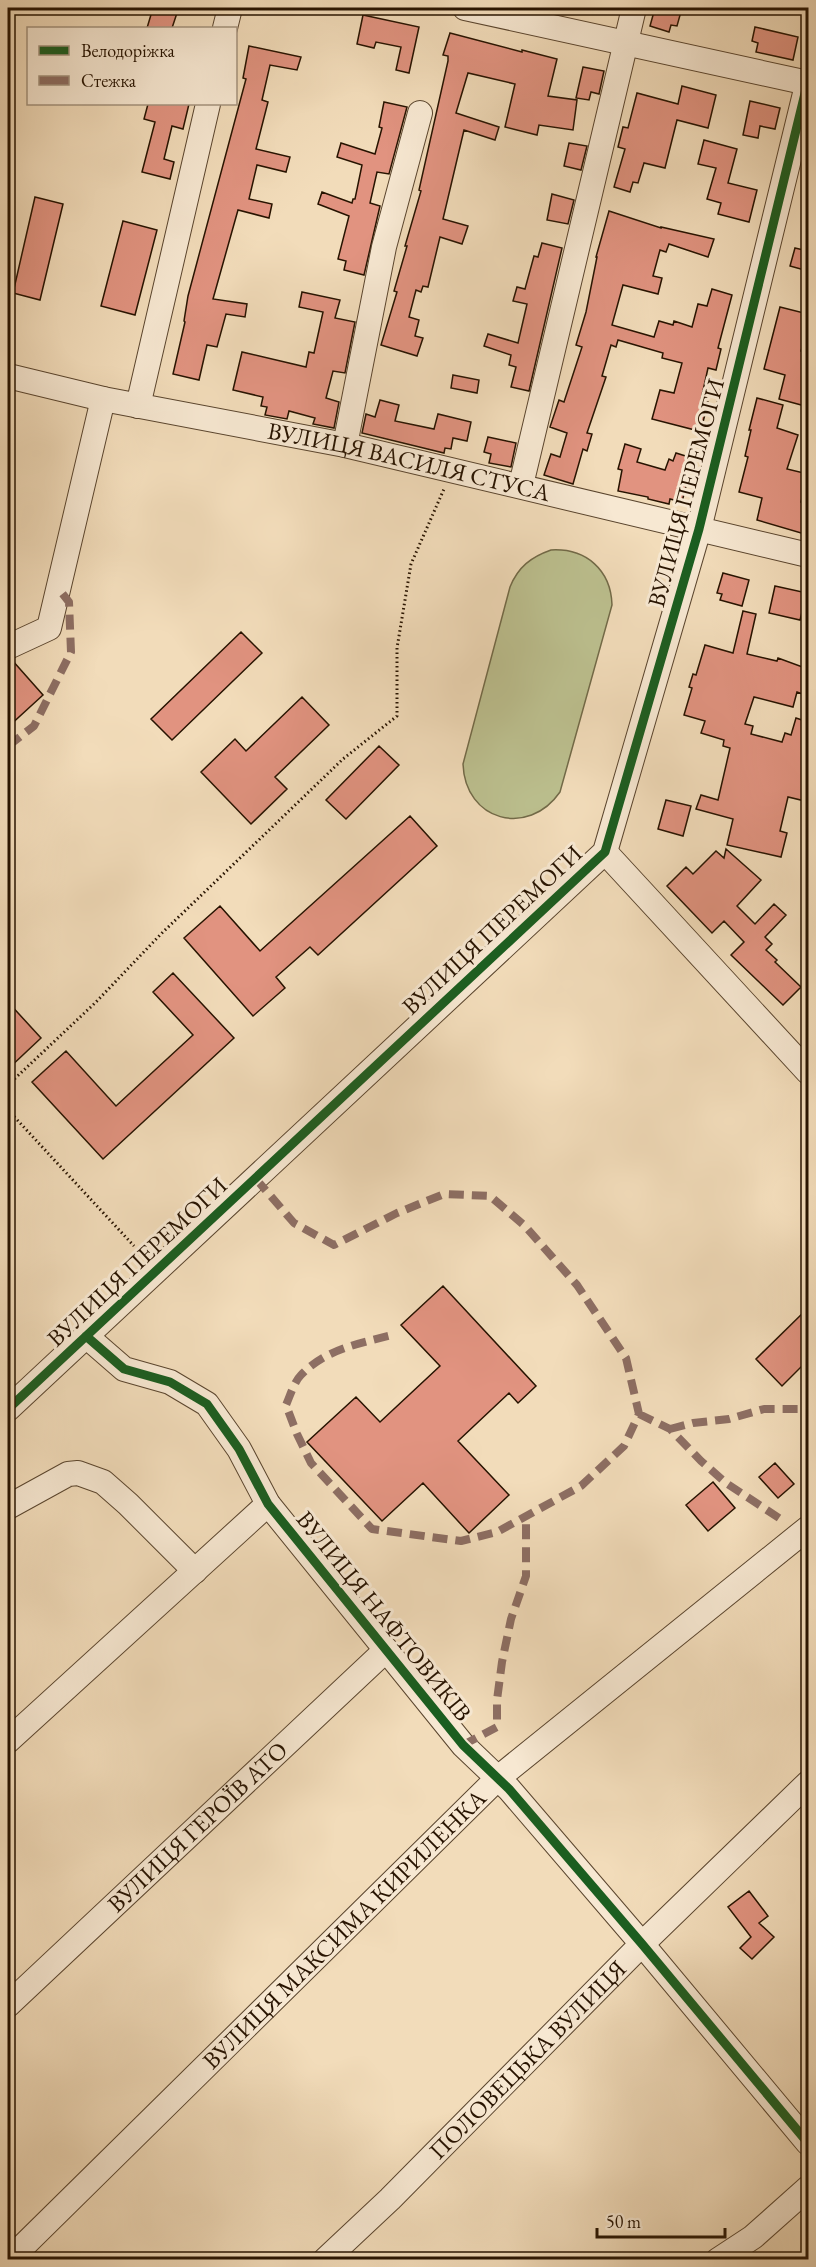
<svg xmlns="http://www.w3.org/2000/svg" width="816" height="2267" viewBox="0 0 816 2267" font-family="'EB Garamond',serif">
<rect width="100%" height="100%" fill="#f2dcba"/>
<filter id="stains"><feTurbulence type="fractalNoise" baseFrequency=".00333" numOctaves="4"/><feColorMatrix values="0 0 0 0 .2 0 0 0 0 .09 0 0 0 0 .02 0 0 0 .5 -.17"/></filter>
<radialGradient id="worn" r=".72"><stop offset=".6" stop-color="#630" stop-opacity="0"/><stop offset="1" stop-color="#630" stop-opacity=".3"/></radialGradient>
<path fill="#bcc08f" stroke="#726a48" stroke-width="1.5" d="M551,550C586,548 611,570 612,605L560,792C528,838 465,821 463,764L510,587C518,567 531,557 551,550Z"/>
<path fill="#e19380" stroke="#271300" stroke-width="1.5" d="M153,8H170L178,10L172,28H147Z
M655,8H682L677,26L671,25L669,32L650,26Z
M363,15L419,27L409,73L396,70L401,47L376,42L374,48L357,44Z
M755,27L798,37L793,60L756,52L758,43L752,41Z
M450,33L522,52V50L557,59L548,96L577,100L573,130L539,125L537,135L505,127L515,84L468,73L456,113L499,127L495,140L464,130L443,219L468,226L462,244L440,237L428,287L423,286L421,292L416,290L409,317L419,320L415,336L423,338L417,356L381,345L397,292L394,291L407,246H405L421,191L419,190L448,61V56L443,55Z
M249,46L301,57L297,70L270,65L262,100L268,102L256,149L290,157L286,172L257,165L249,199L272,204L269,218L238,210L213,299L247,304L245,317L226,314L217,347L207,345L199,380L173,374L185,322L184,321L188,296L246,79L243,78Z
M583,67L604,71L599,94L591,92L589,100L576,98Z
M682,86L716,95L708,128L677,120L665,168L644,163L638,183L633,182L630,192L614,187L625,149L618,147L623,127L628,128L637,93L678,104Z
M750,101L780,108L775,129L760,126L758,138L743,135Z
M384,102L407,107L389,174L377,172L370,203L380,206L364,275L344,270L346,261L338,259L349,216L318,204L322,192L352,203L353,199H355L362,165L337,157L341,143L375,154L382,128L379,127Z
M148,104H189L183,129L172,126L164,159L174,162L170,179L142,172L155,122L144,119Z
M704,140L737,149L728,183L757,190L749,222L718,214L721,203L707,199L716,168L698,164Z
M569,143L587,146L581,170L564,166Z
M552,194L574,200L568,224L547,220Z
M35,197L63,204L40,300L13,293Z
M609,211L661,228V227L714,239L708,257L669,244L666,252L660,250L653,276L662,278L658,294L623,285L612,325L654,337L659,321L673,325L674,321L692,327L698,304L707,306L712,289L732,295L718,348L721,349L716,370L708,368L701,400L708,402L702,426L697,425L695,430L652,419L660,390L674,393L682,363L662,358L663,353L618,340L616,347L611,345L602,376L606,377L587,433L592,434L587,451L583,449L573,484L544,475L551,454L560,457L567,433L550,427L559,400L564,402L582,347L576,345L586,312L597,257H596Z
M123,221L157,230L135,315L101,306Z
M542,243L562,248L529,391L511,387L516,367L509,365L511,355L484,346L488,334L518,343L527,304L513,301L517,287L525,289L534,256L538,257Z
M795,248L808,251V271L790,266Z
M302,292L340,300L335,318L355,322L345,373L333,371L326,398L339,402L334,428L313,424L315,418L289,411L287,419L265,415L267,407L261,406L263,397L233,390L242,352L306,367L309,352L314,353L323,312L299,307Z
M780,307L808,314V328L801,351L808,353V394L805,406L779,399L785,375L764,369Z
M453,375L479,380L477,393L451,388Z
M757,398L783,405L777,428L798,435L787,469L808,474L801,502L808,505V535L757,520L762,498L739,492L748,457L745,456L751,430H749Z
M380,400L399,405L395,421L434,429L438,414L471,422L467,441L453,438L451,449L445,448L444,453L362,433L366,414L375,417Z
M488,437L516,443L511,467L489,463L491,454L484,452Z
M625,444L641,449L637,462L665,470L669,459L673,461L676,453L692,458L685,482H687L682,502L670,499L669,504L648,499V497L618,491L622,470L618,469Z
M723,573L749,580L742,606L720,600L722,594L717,593Z
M775,586L807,593L800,620L769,613Z
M743,611L756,614L747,654L777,661L778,658L808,669V696L797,692L793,707L754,697L745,724L753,726L751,734L782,742L785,733L791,735L796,718L808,722V789L805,801L788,797L780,831L787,833L781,857L727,845L733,819L696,809L701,795L718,800L730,748L723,746L724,740L701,733L705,721L684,715L692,688L689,687L693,674L696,675L705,645L733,653Z
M241,632L262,653L172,740L151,719Z
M12,660L43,695L8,727V661Z
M302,697L329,725L275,777L287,789L251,824L201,772L235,739L246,751Z
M379,746L399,765L346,819L326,800Z
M666,800L691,806L683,836L658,829Z
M410,816L437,846L318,955L310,947L276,977L285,988L253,1016L184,938L220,906L260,951Z
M726,849L761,880L737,906L755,924L774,904L786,915L765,937L772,944L766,950L777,960L775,962L801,987L783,1005L731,955L744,942L724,921L712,933L667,886L686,867L693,874L716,851L724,858Z
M173,973L234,1038L103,1159L32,1082L66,1051L116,1106L193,1035L153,992Z
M8,1002L41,1038L8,1069Z
M443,1286L536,1386L518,1403L509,1393L458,1441L509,1495L469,1533L423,1483L382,1521L307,1442L356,1397L380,1422L440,1366L401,1325Z
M808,1308V1360L782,1386L756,1359Z
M775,1463L794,1484L778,1498L759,1477Z
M713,1482L735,1508L708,1531L686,1505Z
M749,1891L768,1916L759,1923L774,1937L752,1959L740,1948L751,1937L728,1907Z"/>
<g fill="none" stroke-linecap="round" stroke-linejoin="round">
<g stroke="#5a452e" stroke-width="26">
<g id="minor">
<path d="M465,8L808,83"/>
<path d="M225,28L230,8"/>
<path id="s1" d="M8,376L103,399L345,445L808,555"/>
<path d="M138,406L208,104"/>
<path d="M345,445L384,247L420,113"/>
<path d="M521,485L634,8"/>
<path d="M8,647L49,628L103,399"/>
<path d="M605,852L808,1072"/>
<path d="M86,1336L124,1369L170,1382L207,1404L239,1449L268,1504L463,1745L509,1789L642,1944L808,2143"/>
<path d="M8,1409L605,852L699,529L808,81"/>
<path d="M8,1507L68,1474L78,1473L103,1482L128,1504L195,1571"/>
<path d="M8,1741L268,1504"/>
<path id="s2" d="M8,2005L386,1650"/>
<path id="s3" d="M9,2260L498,1778L808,1528"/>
<path id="s4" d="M325,2260L390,2199L642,1944L808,1783"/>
<path d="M718,2260L753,2237L808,2188"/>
</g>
</g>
<path stroke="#271300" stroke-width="3" stroke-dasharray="1.5 3" stroke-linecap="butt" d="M8,1085L95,1003L162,933L343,759L397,716V648L411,564L444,489
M8,1110L134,1246"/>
<use href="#minor" stroke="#f7e8d2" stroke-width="24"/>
<path stroke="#8d6e63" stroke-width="8" stroke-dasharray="15 8" stroke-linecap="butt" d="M8,746L34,726L71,652L69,602L58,588
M256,1179L294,1223L334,1245L397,1213L444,1194L490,1196L525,1226L577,1285L626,1358L639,1414L624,1446L581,1486L497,1532L461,1541L372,1529L311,1463L297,1434L286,1405C290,1396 294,1382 301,1375C327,1348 362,1343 396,1334
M639,1414L670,1429L701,1461L726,1483L779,1518
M670,1429L693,1423L729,1419L764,1409H808
M463,1745L497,1727V1700L502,1662L511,1619L526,1576V1518"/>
<g stroke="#f7e8d2" stroke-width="13">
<path id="cycleway" d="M86,1336L124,1369L170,1382L207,1404L239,1449L268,1504L463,1745L509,1789L642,1944L808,2143
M8,1409L605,852L699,529L808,81"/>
</g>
<use href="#cycleway" stroke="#1b5e20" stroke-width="9"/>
</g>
<g text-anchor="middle" stroke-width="6" stroke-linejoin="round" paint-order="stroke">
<g font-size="24" fill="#271300" stroke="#f7e8d2">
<text dy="8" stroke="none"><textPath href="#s1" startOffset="410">ВУЛИЦЯ ВАСИЛЯ СТУСА</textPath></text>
<text transform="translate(686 493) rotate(-75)" y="8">ВУЛИЦЯ ПЕРЕМОГИ</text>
<text transform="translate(492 930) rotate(-43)" y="8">ВУЛИЦЯ ПЕРЕМОГИ</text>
<text transform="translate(137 1262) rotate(-43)" y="8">ВУЛИЦЯ ПЕРЕМОГИ</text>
<text transform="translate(384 1616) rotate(51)" y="8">ВУЛИЦЯ НАФТОВИКІВ</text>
<text dy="8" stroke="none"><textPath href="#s2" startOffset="260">ВУЛИЦЯ ГЕРОЇВ АТО</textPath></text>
<text dy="8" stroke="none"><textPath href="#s3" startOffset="471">ВУЛИЦЯ МАКСИМА КИРИЛЕНКА</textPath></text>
<text dy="8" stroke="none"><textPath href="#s4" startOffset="285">ПОЛОВЕЦЬКА ВУЛИЦЯ</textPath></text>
</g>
</g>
<rect width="816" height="2267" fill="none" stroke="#f2dcba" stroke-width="30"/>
<rect x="9" y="9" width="798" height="2249" fill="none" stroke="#271300" stroke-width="3"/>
<rect x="15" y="15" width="786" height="2237" fill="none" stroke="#271300" stroke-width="1.5"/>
<rect x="27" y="27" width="210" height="78" fill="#f7e8d2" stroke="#a4937e" stroke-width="1.5"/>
<rect x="39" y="46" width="30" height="9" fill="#1b5e20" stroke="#a4937e" stroke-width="1.5"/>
<text x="81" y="57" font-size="18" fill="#271300">Велодоріжка</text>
<rect x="39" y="76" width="30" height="9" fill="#8d6e63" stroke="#a4937e" stroke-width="1.5"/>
<text x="81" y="87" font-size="18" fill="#271300">Стежка</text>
<path d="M597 2228v9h128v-9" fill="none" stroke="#271300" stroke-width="3"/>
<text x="606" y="2228" font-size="18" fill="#271300" stroke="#f7e8d2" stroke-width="4.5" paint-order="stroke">50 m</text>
<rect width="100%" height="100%" filter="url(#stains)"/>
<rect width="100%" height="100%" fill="url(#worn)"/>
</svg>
